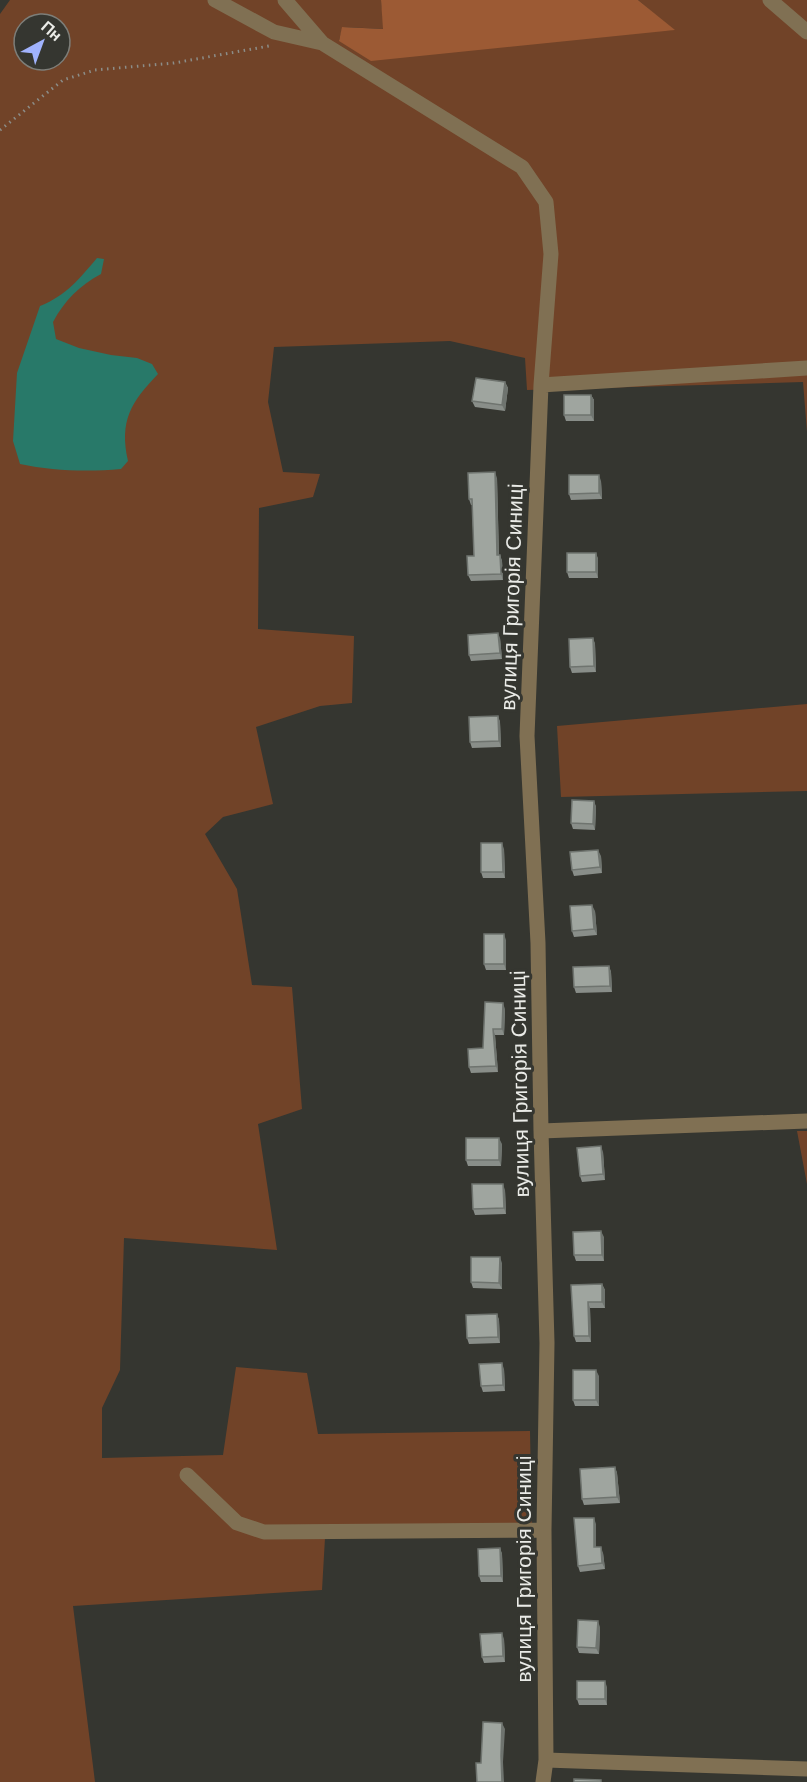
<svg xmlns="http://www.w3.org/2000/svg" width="807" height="1782" viewBox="0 0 807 1782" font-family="Helvetica,sans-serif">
<rect width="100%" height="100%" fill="#353630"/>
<path fill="#714328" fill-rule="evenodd" d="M10,0H381L384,29L343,27L339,40L674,30L638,0H807V432L803,382L527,390L525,358L450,341L274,347L268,402L283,472L320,474L313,497L259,508L258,629L354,636L352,703L320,706L256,727L273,804L223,817L205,834L237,889L252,985L292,987L302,1109L258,1124L277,1250L124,1238L120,1370L102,1408V1458L223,1455L236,1367L307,1373L318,1434L530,1431L532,1536L325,1538L322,1590L73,1606L95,1782H0V14ZM24,24H60V60H24Z
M807,704V791L561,797L557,726Z
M797,1131H807V1184Z"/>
<path fill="#9c5a34" d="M381,0H638L675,30L371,61L339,41L342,27L383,29Z"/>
<path fill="#287969" d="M97,258L104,259L101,274C79,286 65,300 53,322L56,339L79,348L111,355L137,358L152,364L158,374C131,402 119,421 128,461L121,469C88,472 52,471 20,464L13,441L17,373L40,306C67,295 79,279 97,258Z"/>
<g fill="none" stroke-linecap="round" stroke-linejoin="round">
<path stroke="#8c8d88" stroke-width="3" stroke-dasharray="1.5 4.5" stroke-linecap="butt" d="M0,130L63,80L95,70L174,63L269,46"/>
<path stroke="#807053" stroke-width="15" d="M215,0L274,32L322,43
M285,0L322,43L522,167L546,202L551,254L541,385L527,736L538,943L541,1131L547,1343L544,1530L546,1760L543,1782
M770,0L807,32
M541,385L807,368
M541,1131L807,1121
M187,1475L237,1523L264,1532L544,1530
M546,1760L807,1769"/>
</g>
<path fill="#898e89" d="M505,382L508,388L505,411L475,407L472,401Z
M591,395L594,400V421H566L564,415Z
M497,478L499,555H500L502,561L503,580L471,581L468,575L474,556L472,505H471L469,499Z
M601,481L602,499L571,500L569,494Z
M596,553L598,559V578H569L567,572Z
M500,638L502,659L471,661L469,655Z
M593,638L595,644L596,672L572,673L570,667Z
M498,716L500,722L501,747L472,748L470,742Z
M594,801L596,807L595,830L573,829L571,823Z
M504,849L505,878H483L481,872Z
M601,856L602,873L574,876L572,870Z
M595,911L597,935L574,937L572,931Z
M506,940V970H486L484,964Z
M609,966L611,972L612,992L576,993L574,987Z
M505,1009L504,1035H495L498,1072L471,1073L469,1067L483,1048Z
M502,1144L501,1166H468L466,1160Z
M603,1152L605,1180L582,1182L580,1176Z
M505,1190L506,1214L475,1215L473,1209Z
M604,1237V1261H576L574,1255Z
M502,1263V1289L473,1288L471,1282Z
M602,1284L605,1290V1308H590L591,1342H576L574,1336L571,1285Z
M497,1314L499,1320L500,1343L469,1344L467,1338Z
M504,1369L505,1391L483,1392L481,1386Z
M599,1376V1406H575L573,1400Z
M615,1467L617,1473L620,1503L584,1505L582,1499Z
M596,1524V1547L603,1553L605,1569L580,1572L578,1566Z
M500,1548L502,1554L503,1582H481L479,1576Z
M600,1627L599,1654L579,1653L577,1647Z
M504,1639L505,1662L484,1663L482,1657Z
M607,1687V1705H579L577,1699Z"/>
<path fill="#6f746f" d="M505,382L508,388L505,411L502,405Z
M591,395L594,400V421L591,415Z
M495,472L497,478L499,561L497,555Z
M599,475L601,481L602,499L599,493Z
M596,553L598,559V578L596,572Z
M500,555L502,561L503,580L501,574Z
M498,633L500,638L502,659L500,653Z
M593,638L595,644L596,672L594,666Z
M498,716L500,722L501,747L499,741Z
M594,801L596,807L595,830L593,824Z
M502,843L504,849L505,878L503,872Z
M598,850L601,856L602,873L600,867Z
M592,905L595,911L597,935L594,929Z
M504,934L506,940V970L504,964Z
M609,966L611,972L612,992L610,986Z
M503,1003L505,1009L504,1035L502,1029Z
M493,1029L495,1035L498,1072L496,1066Z
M499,1138L502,1144L501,1166L499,1160Z
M601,1146L603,1152L605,1180L603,1174Z
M503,1184L505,1190L506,1214L504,1208Z
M601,1231L604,1237V1261L602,1255Z
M500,1257L502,1263V1289L499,1283Z
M602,1284L605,1290V1308L602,1302Z
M588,1302L590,1308L591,1342L589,1336Z
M497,1314L499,1320L500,1343L498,1337Z
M502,1363L504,1369L505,1391L503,1385Z
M596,1370L599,1376V1406L596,1400Z
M615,1467L617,1473L620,1503L617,1497Z
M594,1518L596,1524V1553L594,1547Z
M601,1547L603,1553L605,1569L602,1563Z
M500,1548L502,1554L503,1582L501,1576Z
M598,1621L600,1627L599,1654L596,1648Z
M502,1633L504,1639L505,1662L503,1656Z
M605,1681L607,1687V1705L605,1699Z
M502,1723L505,1729L503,1762L504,1782H502L501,1756Z"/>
<path fill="#9fa59f" stroke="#6f746f" stroke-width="1.5" d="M476,378L505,382L502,405L472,401Z
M564,395H591V415H564Z
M495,472L497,555H500L501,574L468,575L467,556H474L472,499H469L468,473Z
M569,475H599V493L569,494Z
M567,553H596V572H567Z
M498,633L500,653L469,655L468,635Z
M593,638L594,666L570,667L569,639Z
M498,716L499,741L470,742L469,717Z
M572,800L594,801L593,824L571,823Z
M481,843H502L503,872H481Z
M598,850L600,867L572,870L570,852Z
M592,905L594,929L572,931L570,906Z
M484,934H504V964H484Z
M609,966L610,986L574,987L573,967Z
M485,1002L503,1003L502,1029H493L496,1066L469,1067L468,1049L483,1048Z
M466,1138H499V1160H466Z
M601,1146L603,1174L580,1176L577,1148Z
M472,1184H503L504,1208L473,1209Z
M601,1231L602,1255H574L573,1232Z
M471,1257H500L499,1283L471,1282Z
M602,1284V1302H588L589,1336H574L571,1285Z
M497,1314L498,1337L467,1338L466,1315Z
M502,1363L503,1385L481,1386L479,1364Z
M573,1370H596V1400H573Z
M615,1467L617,1497L582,1499L580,1469Z
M574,1518H594V1547H601L602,1563L578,1566Z
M500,1548L501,1576H479L478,1549Z
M578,1620L598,1621L596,1648L577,1647Z
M502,1633L503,1656L482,1657L480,1634Z
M577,1681H605V1699H577Z
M483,1722L502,1723L501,1756L502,1782H477L476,1763H481Z
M574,1779L601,1780V1782H574Z"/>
<g text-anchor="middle" stroke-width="6" stroke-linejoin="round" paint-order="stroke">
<g font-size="21" fill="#eaebe7" stroke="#353630">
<text transform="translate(512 597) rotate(-88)" y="7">вулиця Григорія Синиці</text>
<text transform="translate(520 1084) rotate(-91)" y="7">вулиця Григорія Синиці</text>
<text transform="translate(524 1569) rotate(-90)" y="7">вулиця Григорія Синиці</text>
</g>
</g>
<g transform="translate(42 42) rotate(41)"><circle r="28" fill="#353630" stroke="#7d7e79" stroke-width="1.5"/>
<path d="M0-4.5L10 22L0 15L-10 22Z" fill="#a1b3fd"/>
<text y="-9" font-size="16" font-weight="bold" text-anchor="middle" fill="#eaebe7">Пн</text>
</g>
</svg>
